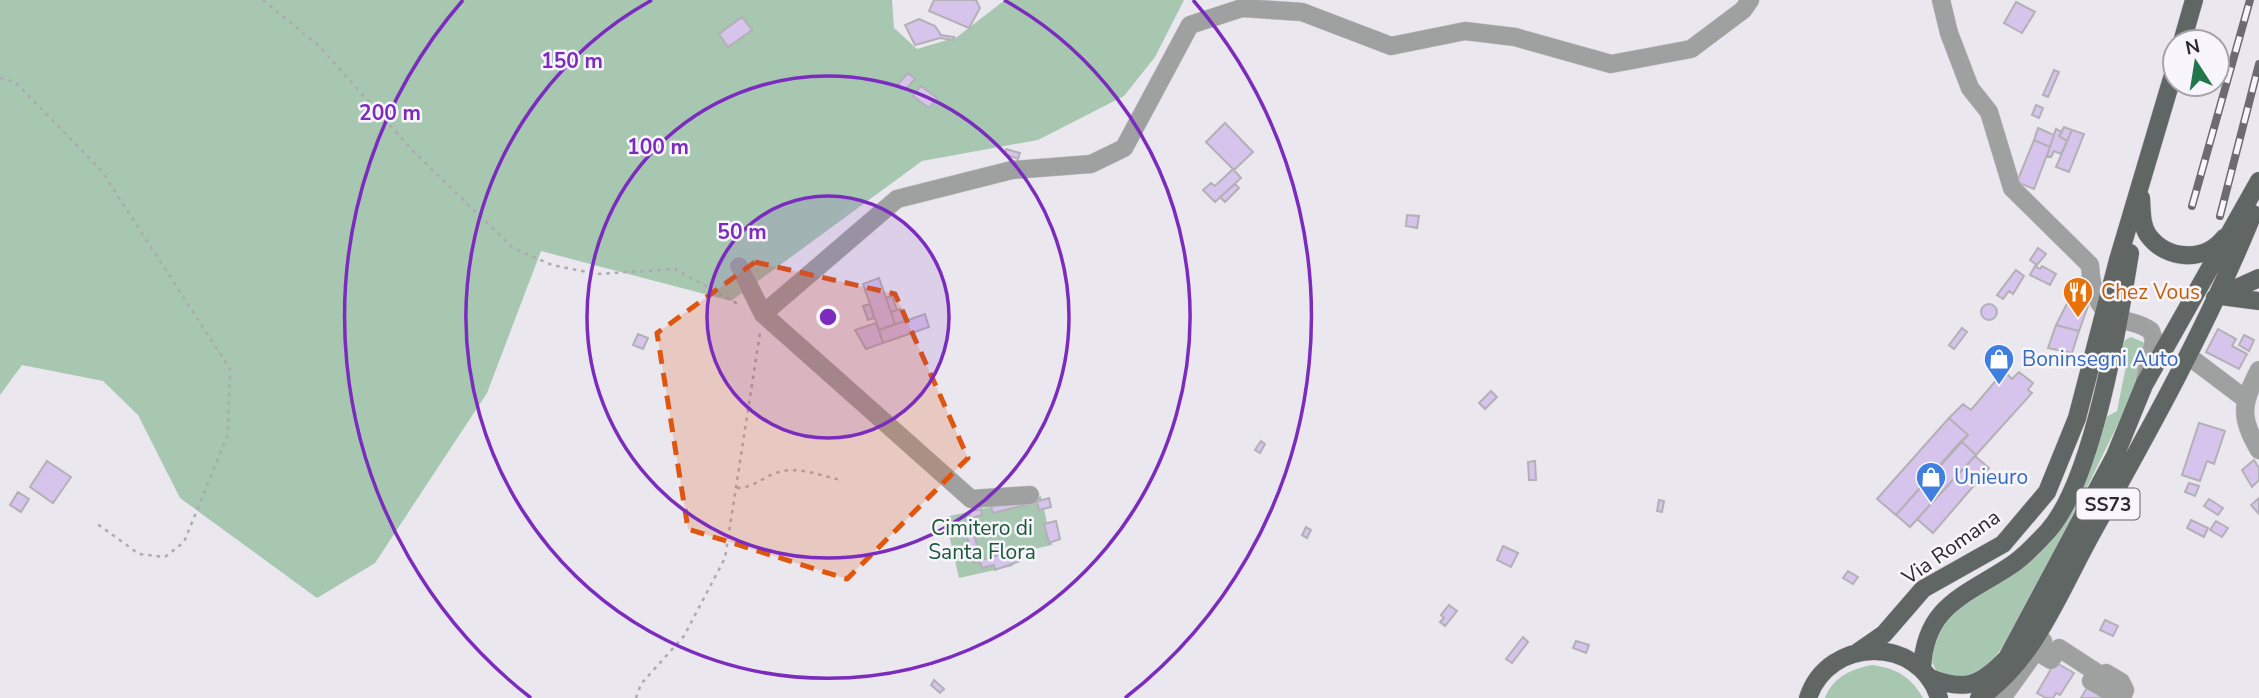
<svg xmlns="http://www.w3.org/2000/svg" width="2259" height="698" viewBox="0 0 2259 698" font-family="'Nunito Sans',sans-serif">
<rect width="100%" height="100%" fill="#eae7ee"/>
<path fill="#a7c7b1" d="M0,0H892L894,28L917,49L957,37L1005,0H1184L1155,57L1124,96L1038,140L922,161L731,301L541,251L487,393L375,563L317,598L180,498L138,415L103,381L22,365L0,395Z
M2131,337L2145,343L2135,389L2052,559L2003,646L1990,664L1967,676L1956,678L1936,670L1928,655L1936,632L1954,612L2036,551L2097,422L2117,411L2126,366L2121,351L2125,340Z
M1041,496L1052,545L1011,554L1013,566L959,578L945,517Z
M1872,665C1895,668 1911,676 1923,698H1825C1833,677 1851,669 1872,665Z"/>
<path fill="#d7c4ec" stroke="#b3b0b6" stroke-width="2" d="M934,0H976L980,8L969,28L929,11Z
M2016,2L2035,12L2022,33L2004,23Z
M742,17L752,30L728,47L719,34Z
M919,19L935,26L941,35L954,37L953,40L940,38L915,45L905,25Z
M2054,70L2059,72L2048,97L2043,95Z
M908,73L915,79L905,90L898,84Z
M921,86L937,98L929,108L913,96Z
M2036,105L2043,108L2039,118L2032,115Z
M1225,123L1253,152L1234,170L1206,142Z
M2064,127L2072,130L2067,141L2059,136Z
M2038,128L2054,135L2050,147L2034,140Z
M2056,129L2062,132L2059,136L2067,141L2061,154L2054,151L2051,157L2047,156Z
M2072,130L2084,134L2069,172L2056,167Z
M2034,140L2050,147L2034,189L2017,182Z
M1006,149L1020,153L1018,159L1005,154Z
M1233,169L1241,178L1215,202L1203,190L1211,183L1215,186Z
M1235,184L1239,188L1225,202L1220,197Z
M1407,215L1419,216L1417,228L1406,226Z
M2038,248L2046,254L2037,265L2030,260Z
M2035,266L2040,269L2042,266L2056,274L2050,285L2030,275Z
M2016,270L2024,276L2013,294L2009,291L2003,299L1997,295Z
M879,278L895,324L879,330L863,284Z
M2072,294L2083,297L2088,306L2079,331L2056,325Z
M892,296L897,310L891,312L886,298Z
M1981 312a8 8 0 1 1 16 0a8 8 0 1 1-16 0Z
M870,304L874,318L868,320L863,306Z
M901,309L905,321L895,324L891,312Z
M925,314L929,327L883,343L879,330Z
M876,323L883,343L866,349L855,330Z
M2056,325L2079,331L2072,353L2048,348Z
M1962,328L1967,332L1954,349L1949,345Z
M2218,329L2236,339L2232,346L2247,354L2239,369L2206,352Z
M638,334L648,338L643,349L633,345Z
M2244,335L2254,340L2249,351L2239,345Z
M2004,371L2012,379L2019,372L2033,383L2028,390L2032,393L1976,455L1961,441L1968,435L1949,418L1963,404L1971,410Z
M1491,391L1497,397L1485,409L1479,403Z
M1949,418L1968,435L1896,515L1877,499Z
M2199,423L2225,431L2214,464L2207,461L2200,481L2182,475Z
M1261,441L1265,444L1260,453L1255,450Z
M1961,441L1976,455L1910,527L1896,515Z
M1975,456L1989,468L1933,533L1917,519Z
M2254,460L2259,468V480L2252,487L2242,470Z
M47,461L71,477L53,503L30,487Z
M1535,461L1536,480H1529L1528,462Z
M2189,483L2199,486L2195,496L2185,492Z
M18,492L29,499L21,512L10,505Z
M1037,495L1039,501L1049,498L1051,507L1039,510L1037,502L993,513L991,507Z
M2259,498V514L2251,505Z
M2209,499L2223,508L2218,515L2204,506Z
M1659,500L1664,501L1662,512L1657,511Z
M981,509L982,515L971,518L969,512Z
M2191,520L2208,528L2204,537L2187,528Z
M1056,521L1060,539L1049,543L1044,524Z
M2216,521L2228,528L2222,537L2210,530Z
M1306,527L1311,530L1307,538L1302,535Z
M973,531L981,560L1018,550L1020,561L995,570L994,565L982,568L980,561L974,563L966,533Z
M1503,546L1518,553L1511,567L1497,560Z
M1848,571L1858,577L1853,584L1843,578Z
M1449,605L1457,611L1445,626L1440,622L1444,618L1441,615Z
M2105,620L2118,626L2113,636L2100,630Z
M1523,637L1528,642L1512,663L1506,659Z
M1576,641L1589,645L1586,653L1573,648Z
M2055,662L2074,673L2060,695L2056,693L2053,698H2046L2037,693Z
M934,680L944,689L940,693L931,685Z
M2090,683L2110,698H2081Z"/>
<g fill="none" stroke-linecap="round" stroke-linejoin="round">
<g stroke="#c8c5cb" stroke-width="19">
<path id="minor" d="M1941,0L1949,33L1970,88L1989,112L2012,188L2090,265C2091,286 2096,312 2120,319C2131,323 2141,323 2151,331L2154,340L2145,379
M739,266L763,314L971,499L1030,495
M763,314L897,199L1012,170L1091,164L1124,148L1190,25L1242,8L1302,12L1391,46L1465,31L1515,37L1611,64L1691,49L1743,10L1750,0
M2195,361L2244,398
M2259,370C2242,403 2239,417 2259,450
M2036,651L2051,660L2059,648L2099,674
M2002,698L2043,641
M2120,698L2091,681L2106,673L2121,682L2125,690L2122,698"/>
</g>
<g stroke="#c8c5cb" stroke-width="19">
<path id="major" d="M2182,42L2194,0
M2141,198C2142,211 2141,225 2148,235C2167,261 2205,262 2224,238
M2221,296L2259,301
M2215,298L2259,278
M1858,652L1884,634L1923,589L2003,544L2047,492L2077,418L2118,260L2175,68
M1922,669C1925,604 1966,596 2013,564C2026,555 2037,543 2048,531C2093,481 2119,322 2130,253
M1928,677C1965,692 1980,686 2007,658L2115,456L2144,385L2259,181
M1808,698C1828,636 1920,635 1939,698
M1979,698C2035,661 2060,590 2092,533C2150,429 2208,325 2253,214"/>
</g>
<path stroke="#adabb1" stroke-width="2.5" stroke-dasharray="3.5 5" stroke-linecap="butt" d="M263,0L320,47L413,151L513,248L552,265L597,274L675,269L738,304
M0,78L15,82L101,170L230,369L228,434L184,542L165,557L139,554L96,523
M737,488C754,488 764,476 779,472C799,466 821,476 841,480
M636,698L641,684L684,636L725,558L760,333"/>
<use href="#minor" stroke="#9ea1a0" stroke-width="18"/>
<use href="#major" stroke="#606664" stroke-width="18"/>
<g stroke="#6c6b6f" stroke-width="8">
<path id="rail" d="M2192,206L2250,0
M2220,216L2259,64"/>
</g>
<use href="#rail" stroke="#f8f5fc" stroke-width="5" stroke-dasharray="16" stroke-linecap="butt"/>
</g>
<path fill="#df570e" fill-opacity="0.2" stroke="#df570e" stroke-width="5" stroke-dasharray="14 9" stroke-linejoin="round" d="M755,262L895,294L968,458L847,579L688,529L657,333Z"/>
<circle cx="828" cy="317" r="121" fill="#7b2cbf" fill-opacity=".12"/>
<g fill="none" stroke="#7b2cbf" stroke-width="3.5">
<circle cx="828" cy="317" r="121"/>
<circle cx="828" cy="317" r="241"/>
<path d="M1004 0A362 362 0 1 1 652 0"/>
<path d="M531 698A483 483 0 0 1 463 0M1193 0A483 483 0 0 1 1125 698"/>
</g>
<defs>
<g id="restaurant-pin" transform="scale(1.575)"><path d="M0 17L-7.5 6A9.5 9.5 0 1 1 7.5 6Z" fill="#e8710a" stroke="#f8f5fc"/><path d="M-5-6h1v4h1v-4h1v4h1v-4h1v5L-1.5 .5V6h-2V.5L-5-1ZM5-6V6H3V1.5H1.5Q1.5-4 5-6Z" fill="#fff"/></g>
<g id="shop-pin" transform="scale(1.575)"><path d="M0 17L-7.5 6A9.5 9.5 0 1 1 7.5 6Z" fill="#3f7fe0" stroke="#f8f5fc"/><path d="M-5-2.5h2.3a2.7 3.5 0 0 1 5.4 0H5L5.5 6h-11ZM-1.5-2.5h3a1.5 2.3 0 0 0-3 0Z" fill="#fff"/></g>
</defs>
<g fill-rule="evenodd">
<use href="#restaurant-pin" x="2078" y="292"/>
<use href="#shop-pin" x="1999" y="359"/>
<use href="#shop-pin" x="1931" y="477"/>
</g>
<g text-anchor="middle" stroke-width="5" stroke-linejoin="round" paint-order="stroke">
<rect fill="#f8f5fc" stroke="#68676b" stroke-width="2" x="2076.5" y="488.5" width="63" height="31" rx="5"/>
<g font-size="19" font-weight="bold" fill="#2b2a2d">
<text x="2108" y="511">SS73</text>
</g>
<g font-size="21" fill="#c56008" stroke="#f8f5fc" text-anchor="start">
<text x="2101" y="299">Chez Vous</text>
</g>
<g font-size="21" fill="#366cbe" stroke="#f8f5fc" text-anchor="start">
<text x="2022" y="366">Boninsegni Auto</text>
<text x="1954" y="484">Unieuro</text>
</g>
<g font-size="21" fill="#185a36" stroke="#f8f5fc">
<text x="982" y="535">Cimitero di<tspan x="982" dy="24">Santa Flora</tspan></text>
</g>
<g font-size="21" fill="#2b2a2d" stroke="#f8f5fc">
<text transform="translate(1951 547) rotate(-35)" y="7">Via Romana</text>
</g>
</g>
<circle cx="828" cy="317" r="10" fill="#7b2cbf" stroke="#f8f5fc" stroke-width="3.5"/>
<g font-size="21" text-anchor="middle" font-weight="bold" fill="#7b2cbf" stroke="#f8f5fc" stroke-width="5" stroke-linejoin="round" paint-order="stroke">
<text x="572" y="68">150 m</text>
<text x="390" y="120">200 m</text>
<text x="658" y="154">100 m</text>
<text x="742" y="239">50 m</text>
</g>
<g transform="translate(2196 63) rotate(348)"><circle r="33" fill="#f8f5fc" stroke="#a6a4a9" stroke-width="2"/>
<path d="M0-5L12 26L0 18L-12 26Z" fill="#21774a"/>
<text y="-10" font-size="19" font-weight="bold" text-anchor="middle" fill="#2b2a2d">N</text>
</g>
</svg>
